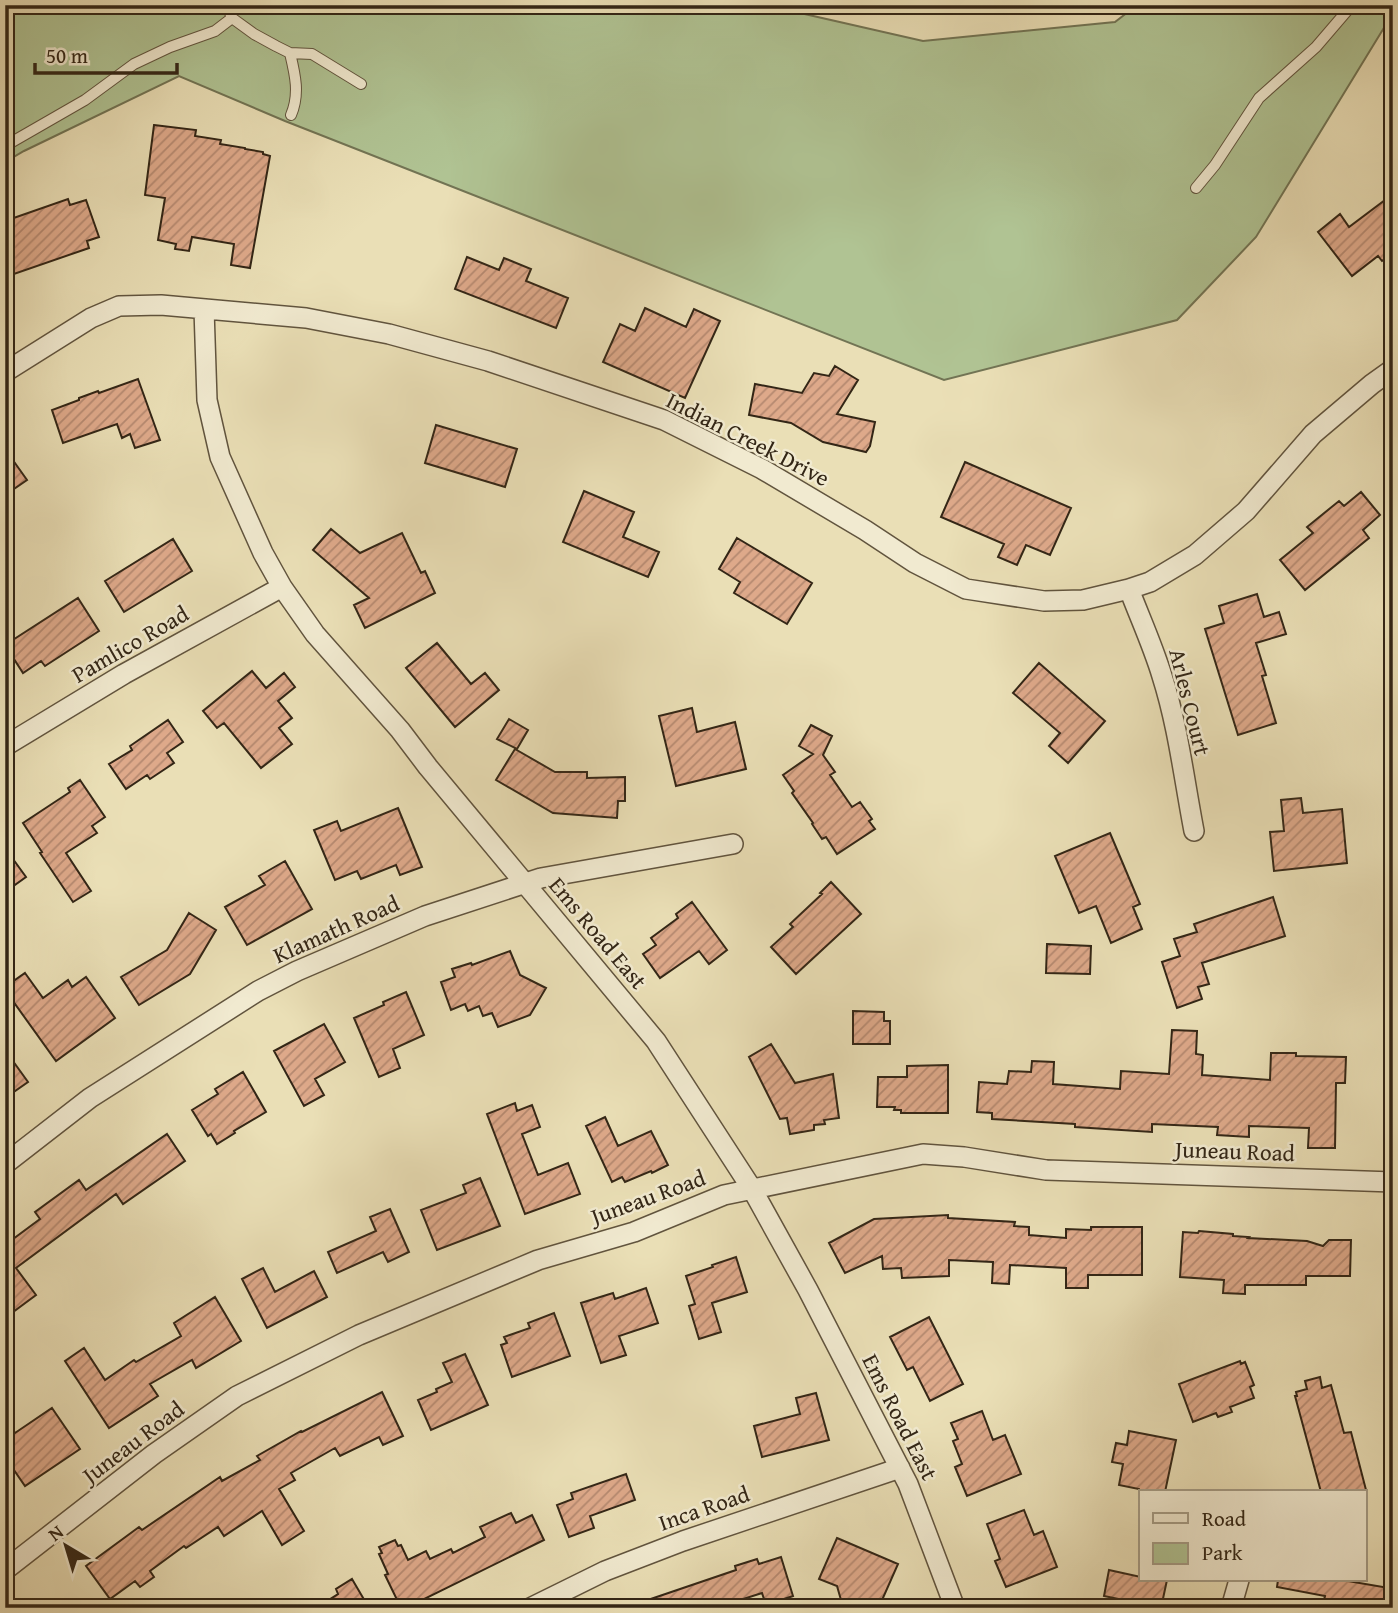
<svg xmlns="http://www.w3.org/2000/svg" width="1398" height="1613" viewBox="0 0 1398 1613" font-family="'Gentium Book Plus',serif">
<defs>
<pattern id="building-hatch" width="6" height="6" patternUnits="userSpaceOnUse" patternTransform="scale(1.75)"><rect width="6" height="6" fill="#dea98a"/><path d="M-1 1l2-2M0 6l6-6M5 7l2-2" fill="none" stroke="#b58970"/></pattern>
</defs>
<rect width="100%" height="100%" fill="#eadfb6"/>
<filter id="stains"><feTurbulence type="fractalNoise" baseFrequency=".00286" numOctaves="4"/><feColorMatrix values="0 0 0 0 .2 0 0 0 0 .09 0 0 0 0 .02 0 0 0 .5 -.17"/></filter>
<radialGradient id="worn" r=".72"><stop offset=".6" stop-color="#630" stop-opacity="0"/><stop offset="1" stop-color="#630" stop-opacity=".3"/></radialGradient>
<path fill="#b0c393" stroke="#727454" stroke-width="2" d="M5,5H777L787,10L923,41L1115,22L1137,5H1393V13L1256,237L1177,320L944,380L285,121L179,76L24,151L5,162Z"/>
<path fill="url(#building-hatch)" stroke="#332616" stroke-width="2" d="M154,125L196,130L195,136L221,140L220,144L245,148V149L263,152V154L270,156L250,268L231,265L234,244L192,237L189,251L175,249L176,244L158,240L165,198L145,195Z
M1393,194V253L1382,261L1378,256L1352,276L1318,232L1340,214L1349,227Z
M68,199L70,205L86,200L99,237L87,241L89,248L11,275L5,257V221Z
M467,257L499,270L504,258L531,269L526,281L568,298L556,328L455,289Z
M645,308L686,327L694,309L720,321L685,398L603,362L620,324L635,331Z
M835,366L858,380L837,414L875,422L870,446L866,452L823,442L791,423L749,415L755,384L802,393L814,373L829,376Z
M138,379L160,440L135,448L130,434L122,438L117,424L63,443L52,410L79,400V398L98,391L99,393Z
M436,425L517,449L505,487L425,463Z
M5,449L27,480L5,495Z
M965,462L1071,508L1050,555L1026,545L1017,565L998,557L1004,544L941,517Z
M584,491L634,512L623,537L659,552L648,577L563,542Z
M1361,492L1380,515L1363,530L1369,538L1305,590L1280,560L1313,533L1307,527L1339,501L1344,506Z
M331,529L360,553L402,533L421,573L425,571L435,593L365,628L354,605L369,598L313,550Z
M737,538L812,583L787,624L734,593L740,582L719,569Z
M173,539L192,571L124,612L105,581Z
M1257,594L1264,617L1279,612L1286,634L1256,643L1266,675L1262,676L1276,723L1238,735L1205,629L1224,623L1219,606Z
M78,598L99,631L45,666L41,661L23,673L5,645Z
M437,643L471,684L485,673L499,690L455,727L406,668Z
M1039,663L1105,721L1068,763L1049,746L1060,733L1013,693Z
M252,671L266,688L284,673L295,687L278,701L292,718L279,728L292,744L261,768L224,723L217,728L203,711Z
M692,708L697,732L735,722L746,769L676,786L659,716Z
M509,719L528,730L517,749L497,739Z
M168,720L183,742L167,753L174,763L150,779L147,775L126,789L109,764L132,750L130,746Z
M811,725L832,736L823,755L835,772L830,775L852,807L860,802L872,819L869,821L875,829L837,854L826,837L822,839L812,824L813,823L792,793L794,791L783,775L813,754L799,746Z
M515,749L555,772H587V778L625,777V801H618L617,818L553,813L496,780Z
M80,780L105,817L92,826L97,833L66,853L91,891L73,902L40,853L42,852L23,823L70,792L68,788Z
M1301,798L1303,813L1342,809L1347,863L1274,871L1270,832L1284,831L1281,800Z
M398,808L422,867L400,875L396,865L361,879L357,871L335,880L314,830L337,821L341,831Z
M1110,833L1140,904L1133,907L1142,929L1111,943L1096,906L1079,913L1055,856Z
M5,848L26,877L5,892Z
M285,861L312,909L247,945L225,907L265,885L259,876Z
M831,882L861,914L796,974L771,947L793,927L790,924L822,894L820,893Z
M1273,897L1285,936L1202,963L1209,984L1198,987L1202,999L1177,1008L1162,962L1180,956L1174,939L1197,932L1194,924Z
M692,902L727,950L709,964L699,951L660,978L643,954L656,945L651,938L678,918L676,914Z
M189,913L216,930L190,974L139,1005L121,977L167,950Z
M1047,944L1091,946L1090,974L1046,973Z
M510,951L520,975L546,988L530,1015L498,1027L492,1013L483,1016L479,1006L468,1011L465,1004L451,1010L441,982L455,977L452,969L471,963L472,965Z
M25,973L43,998L68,980L72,987L86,977L115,1018L56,1061L15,1004L5,1011V987Z
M406,992L424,1035L393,1049L400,1068L379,1077L354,1018L384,1005L383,1002Z
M853,1011L884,1012V1021H890V1044H853Z
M324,1024L345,1062L315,1079L324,1095L304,1106L274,1051Z
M1172,1030L1197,1031L1196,1054L1203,1055L1202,1075L1270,1080L1271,1053H1296V1056L1346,1057L1345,1083H1336L1335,1148H1308L1309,1128L1249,1126V1137L1217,1135L1218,1127L1152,1124V1132L1075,1127V1124L992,1119V1113L977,1112L979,1082L1007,1084L1009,1071L1031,1072L1032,1061L1054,1062L1053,1084L1120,1089L1121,1071L1169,1074Z
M771,1044L795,1083L833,1074L839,1118L824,1120L825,1124L814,1125V1130L790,1134L787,1118L780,1119L749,1057Z
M5,1050L28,1082L5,1098Z
M948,1065V1113H901V1110H894L895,1107H877L878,1077H907V1066Z
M243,1072L266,1112L234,1131L235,1133L217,1144L211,1134L208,1136L192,1110L218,1094L215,1089Z
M515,1103L517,1111L532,1105L540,1127L522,1134L538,1175L568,1163L580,1194L525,1214L487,1114Z
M605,1117L618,1146L651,1131L668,1165L652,1173L651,1171L625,1182L622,1177L612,1182L586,1126Z
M167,1134L185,1161L123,1204L116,1194L16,1268L36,1295L5,1318V1245L40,1219L35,1212L79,1180L86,1190Z
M480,1178L500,1226L437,1250L421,1210L466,1193L463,1185Z
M390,1209L409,1252L388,1262L383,1252L337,1273L328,1252L376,1231L370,1217Z
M948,1215V1218L1015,1222L1014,1226L1029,1227V1235L1066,1238V1229L1091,1230V1227H1142V1275H1088V1288H1066V1268L1010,1265L1009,1284L992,1283L993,1262L949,1260V1276L902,1278L901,1268L883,1269L882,1256L845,1273L829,1243L874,1219Z
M1199,1231L1233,1234V1236L1249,1237L1248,1238L1307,1241L1323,1246L1329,1240H1351L1350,1276H1306V1285H1245V1294L1223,1293L1224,1280L1180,1277L1183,1232L1198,1233Z
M736,1257L747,1292L712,1303L721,1332L699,1339L689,1306L695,1304L686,1276L713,1267L712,1265Z
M263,1268L275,1292L314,1271L327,1297L267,1328L242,1279Z
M646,1288L658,1323L619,1336L626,1355L601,1363L581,1303L613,1293L615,1299Z
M215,1297L241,1341L196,1368L192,1360L150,1384L158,1396L109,1428L65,1361L84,1348L105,1380L134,1360L136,1362L181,1336L174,1323Z
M554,1313L570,1356L512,1377L501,1345L507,1343L504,1337L530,1328L528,1323Z
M929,1317L963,1384L930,1401L913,1367L907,1370L890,1337Z
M465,1354L488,1405L431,1430L418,1400L437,1392L436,1389L452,1382L443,1363Z
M1240,1361L1241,1364L1245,1362L1254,1385L1250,1387L1254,1398L1230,1407L1232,1412L1218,1417L1216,1413L1193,1422L1179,1384Z
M1320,1377L1322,1388L1331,1385L1344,1433L1351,1432L1366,1490L1357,1492H1321L1295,1396H1297L1296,1392L1307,1389L1305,1381Z
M382,1392L403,1436L383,1445L379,1437L340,1456L335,1448L291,1473L295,1480L279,1489L304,1531L282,1545L262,1511L224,1536L218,1527L186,1548L184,1546L150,1571L154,1577L140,1587L135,1581L110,1599L86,1566L139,1527L142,1530L220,1477L222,1481L260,1460L257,1456L301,1431L302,1432Z
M816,1393L829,1440L762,1457L754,1426L800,1414L796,1398Z
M52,1408L80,1449L25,1486L5,1457V1419L15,1433Z
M982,1411L993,1440L1005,1435L1021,1474L967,1496L955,1467L962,1464L953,1441L958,1439L951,1423Z
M1129,1431L1176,1440L1165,1492H1139V1489L1119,1485L1123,1464L1112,1462L1116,1443L1127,1445Z
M626,1474L635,1500L590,1516L594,1528L569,1537L557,1505L573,1499L571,1493Z
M1024,1510L1034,1535L1043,1531L1057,1567L1006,1587L995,1561L1000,1559L987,1524Z
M511,1513L516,1523L532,1515L544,1540L406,1608H401L385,1575L388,1574L379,1554L382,1553L379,1547L395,1540L398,1546L401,1545L408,1560L426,1551L430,1559L451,1549L453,1553L485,1537L480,1527Z
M837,1538L898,1564L879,1607L869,1603L858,1607L849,1606L841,1600L837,1586L819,1579Z
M781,1557L793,1596L766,1605L762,1593L715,1608H633V1605L736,1570L735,1566L757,1559L759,1564Z
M1109,1570L1141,1577V1580H1167L1161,1608H1137L1138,1603L1104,1596Z
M352,1579L369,1608H316L338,1594L336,1589Z
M1278,1580H1342L1389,1588L1385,1608H1363L1324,1600L1325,1596L1277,1587Z"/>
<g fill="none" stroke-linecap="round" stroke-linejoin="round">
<g stroke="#61543e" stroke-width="12">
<path id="service" d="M232,18L254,34L276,46L290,53L312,54L361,84
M290,53C295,74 300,94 291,115
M5,146L85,100L134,64L170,47L215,31L232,18L227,5
M1196,188L1215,165L1259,98L1316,47L1352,5"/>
</g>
<g stroke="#61543e" stroke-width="22">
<path id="minor" d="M204,309L207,400L220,457L263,553L282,587L315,634L400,730L428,767L656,1041L752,1189L808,1290L908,1484L955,1608
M5,372L91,318L119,306L161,305L306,318L389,334L488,361L664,420L762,469L865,530L915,563L966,589L1044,601L1083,600L1129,589L1150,582L1195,555L1246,511L1313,434L1372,384L1393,369
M1129,589C1140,618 1153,646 1162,676C1178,726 1184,779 1194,831
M5,746L124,674L282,587
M5,1164L90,1098L258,991L297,971L425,916L541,878L733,844
M5,1570L154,1454L237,1396L359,1335L538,1260L634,1232L724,1195L923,1154L964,1157L1046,1170L1393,1182
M530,1608L605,1571L683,1541L900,1468
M1231,1608L1239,1580"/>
</g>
<use href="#service" stroke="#f1ead0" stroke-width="10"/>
<use href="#minor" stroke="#f1ead0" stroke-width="19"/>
</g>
<g text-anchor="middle" stroke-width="5" stroke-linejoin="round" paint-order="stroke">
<g font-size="23" fill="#332616" stroke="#f1ead0">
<text transform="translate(748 439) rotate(27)" y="8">Indian Creek Drive</text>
<text transform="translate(130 644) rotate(-30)" y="8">Pamlico Road</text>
<text transform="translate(1190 702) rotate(76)" y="8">Arles Court</text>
<text transform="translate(336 929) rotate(-24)" y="8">Klamath Road</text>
<text transform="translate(598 933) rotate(50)" y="8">Ems Road East</text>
<text transform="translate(1235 1151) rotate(2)" y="8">Juneau Road</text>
<text transform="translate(648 1197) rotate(-20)" y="8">Juneau Road</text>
<text transform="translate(900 1417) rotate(63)" y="8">Ems Road East</text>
<text transform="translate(133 1442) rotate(-37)" y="8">Juneau Road</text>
<text transform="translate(704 1508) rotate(-19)" y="8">Inca Road</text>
</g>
</g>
<rect width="1398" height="1613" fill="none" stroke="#eadfb6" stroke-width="28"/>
<rect x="7" y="7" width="1384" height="1599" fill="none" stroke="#332616" stroke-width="3.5"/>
<rect x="14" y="14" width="1370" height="1585" fill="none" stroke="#332616" stroke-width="2"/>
<rect x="1139" y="1490" width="228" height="91" fill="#f1ead0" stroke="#a59c86" stroke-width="2"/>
<rect x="1153" y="1513" width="35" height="10" fill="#f1ead0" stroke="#a59c86" stroke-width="2"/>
<text x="1202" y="1526" font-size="21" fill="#332616">Road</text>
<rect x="1153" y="1543" width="35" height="21" fill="#b0c393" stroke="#a59c86" stroke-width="2"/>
<text x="1202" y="1560" font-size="21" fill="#332616">Park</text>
<g transform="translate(66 1546) rotate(322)" stroke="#f1ead0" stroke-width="5" paint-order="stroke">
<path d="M0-5L12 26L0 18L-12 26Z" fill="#332616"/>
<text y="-10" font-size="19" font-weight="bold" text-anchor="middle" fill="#332616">N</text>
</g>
<path d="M35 63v10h142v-10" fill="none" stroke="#332616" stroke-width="3.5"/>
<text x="46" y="63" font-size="21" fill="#332616" stroke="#f1ead0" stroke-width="5" paint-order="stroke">50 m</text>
<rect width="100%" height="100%" filter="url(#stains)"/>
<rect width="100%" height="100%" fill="url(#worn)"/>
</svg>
